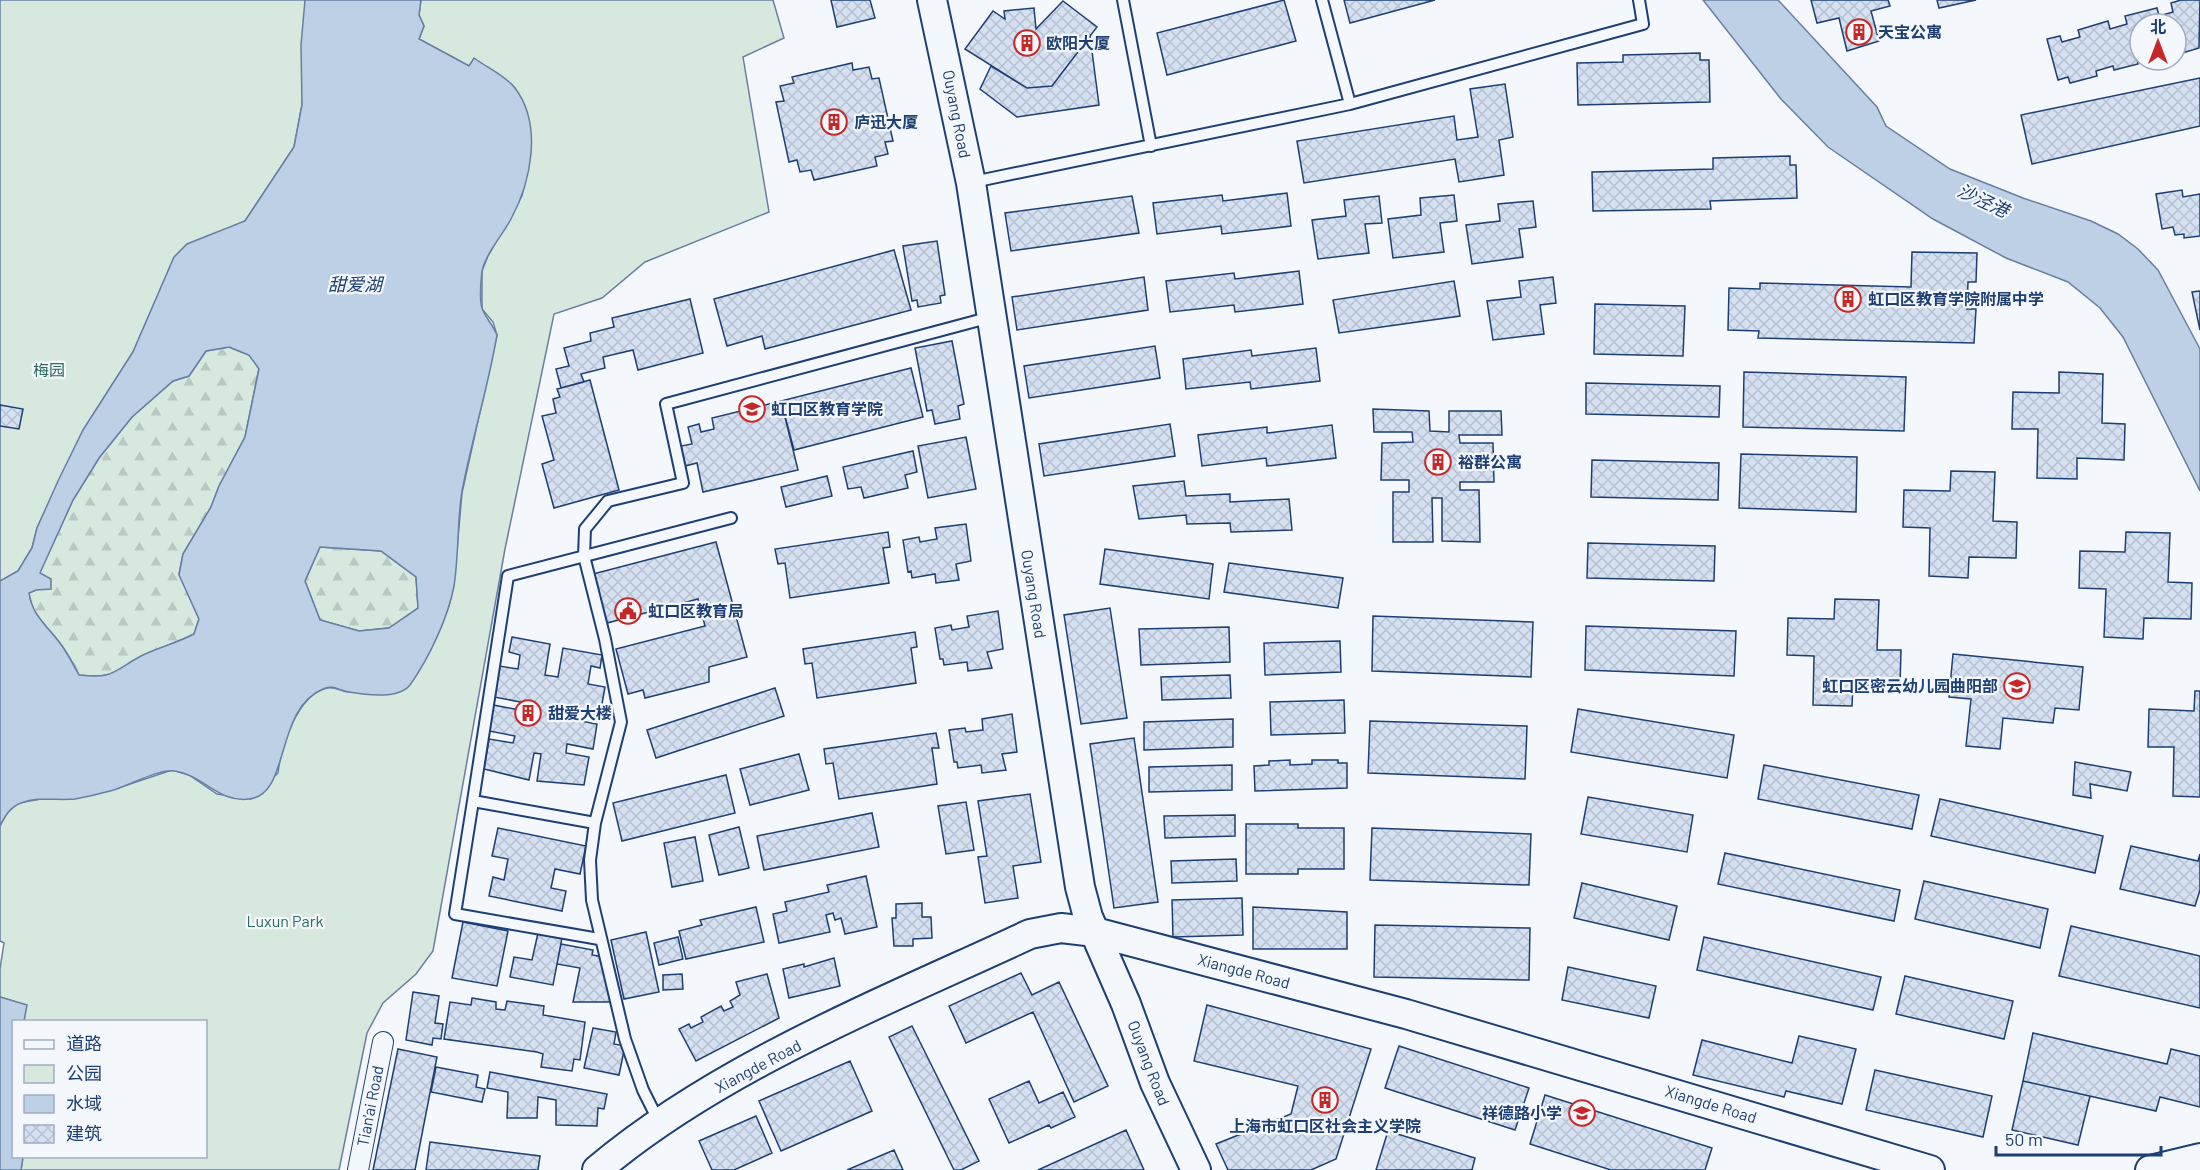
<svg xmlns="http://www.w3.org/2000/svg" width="2200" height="1170" viewBox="0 0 2200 1170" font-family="Barlow,'Noto Sans SC',sans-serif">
<defs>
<pattern id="forest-firs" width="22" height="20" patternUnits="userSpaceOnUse" patternTransform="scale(1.5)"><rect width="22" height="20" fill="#d7e8df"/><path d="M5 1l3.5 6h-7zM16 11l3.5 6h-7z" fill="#b8c8c3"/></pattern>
<pattern id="building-cross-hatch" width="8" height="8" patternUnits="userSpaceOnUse" patternTransform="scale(1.5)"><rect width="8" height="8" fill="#d5e0f0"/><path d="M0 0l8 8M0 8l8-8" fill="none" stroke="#b6c1d1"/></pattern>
</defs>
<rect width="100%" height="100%" fill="#f4f7fb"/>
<path fill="#d7e8df" stroke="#687fa3" stroke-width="1.5" d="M0,0H305L302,105L294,147L245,221L174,258L133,352L83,430L37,528L32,548L18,571L0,581Z
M421,0H773L784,38L743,57L769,212L645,262L602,298L554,314L505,549L433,951L416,974L383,1003L367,1033L339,1170H21L23,1157L206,1156V1022L24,1021L26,1005L0,997V969L4,943L0,941V826L7,813L18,803L47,798L73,799L112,790L172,770L189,775L217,794L251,799L278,773C281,747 297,695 327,688C336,686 341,692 349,692C369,692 390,687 410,684L449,606L454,584L462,493L497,335L493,322L482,309V271L488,256L522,196L531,151L524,105L514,87L474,59L469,66L419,39L424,26L419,15Z"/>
<path fill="url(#forest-firs)" stroke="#687fa3" stroke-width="1.5" d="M229,347L249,355L259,368L245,437L219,486L211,507L183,554L179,574L199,619L194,634C177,643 157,648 141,657C113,672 114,679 79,675C73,664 67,651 59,642C46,625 32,615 29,593L36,590L39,573L73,500L99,458L132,417L173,381L189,376L206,351Z
M320,547L381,551L416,577L418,608L389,628L359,631L320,620L305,581Z"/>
<path fill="#bed0e5" stroke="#687fa3" stroke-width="1.5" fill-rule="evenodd" d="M305,0H421L419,15L424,26L419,39L469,66L474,58C486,67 506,76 515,88C543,125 531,182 511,219C502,236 486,253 482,271C481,280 479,299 482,308C483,314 493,325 497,335C488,388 472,438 462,491C457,522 459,554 454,586C448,618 429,658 410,685C399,699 366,695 349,692C340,691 333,684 323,689C274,709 291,795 249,799C218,803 203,775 175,771C159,768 127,787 110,791C99,794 86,797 75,799C56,801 39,796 21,803C10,807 5,816 0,826V581L18,571L32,548L37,528L58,481L83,430L133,352L174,257L187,244L245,221L294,147L302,105L301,45ZM229,347L249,355L259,369L245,437L219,486L211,507L183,554L179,575L199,619L194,634C177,643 157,648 141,656C113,671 114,679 79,675C73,664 67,652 59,642C46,625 32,615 29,593L36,590L51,589V579L40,573L73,500L99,458L132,417L173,381L189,376L206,351ZM320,547L381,551L416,577L418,608L389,628L359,631L320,620L305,581Z
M1703,0H1778L1877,107L1886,126L1950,169L2023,198L2091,221L2118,234L2138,249L2158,270L2200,349V491L2123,337L2100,308L2068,282L2006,258L1933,219L1828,147L1781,99Z
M0,997L27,1005L24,1021L14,1022V1156L23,1157L21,1170H0Z"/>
<path fill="url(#building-cross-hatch)" stroke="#1d3f73" stroke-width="1.5" d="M831,0H870L875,18L837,27Z
M1284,0L1296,41L1167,75L1157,33Z
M1344,0H1435L1350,23Z
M1811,0H1888L1890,6L1871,11L1879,41L1847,51L1839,18L1817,23Z
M1937,0H1976L1939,8Z
M2181,0H2200L2199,48L2176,55V24H2140V57L2137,58L2138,64L2114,70L2113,66L2096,71L2097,76L2070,83L2068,77L2058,80L2047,39L2060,36L2062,42L2080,37L2078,30L2108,21L2110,29L2127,24L2125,16L2157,8L2159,16L2173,12L2171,3Z
M1063,1L1097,27L1052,86L1027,88L965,49L993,11L1005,19L1004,11L1034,8L1036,29Z
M1090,36L1099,105L1017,117L980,89L991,66L1027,88L1052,86Z
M1700,53V60H1709L1710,102L1578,105L1577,63L1623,62V55Z
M852,63L853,70L869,67L872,79L879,78L893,141L885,142L888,154L875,157L877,166L814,180L811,170L800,172L797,160L789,162L776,102L784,101L780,86L794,83L792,77Z
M2200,78V126L2032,164L2021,115Z
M1505,84L1513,137L1499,140L1504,175L1459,182L1455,159L1304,183L1297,141L1454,116L1457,140L1478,137L1470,89Z
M1790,156V165H1796L1797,198L1710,201L1711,209L1593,211L1592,172L1713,169V158Z
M2182,190L2183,197L2200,194V236L2184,238V234L2175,235L2173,227L2162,229L2156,194Z
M1287,193L1291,226L1222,234L1221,226L1157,234L1153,203L1222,195L1223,201Z
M1454,195L1457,221L1440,223L1444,252L1393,258L1388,219L1421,215L1420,198Z
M1132,196L1139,233L1011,251L1005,213Z
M1379,196L1382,223L1365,224L1369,253L1318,259L1312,220L1346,216L1344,200Z
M1533,201L1536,227L1519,229L1523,257L1472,264L1466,225L1500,221L1498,204Z
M937,241L945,295L940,296L941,303L918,307L917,300L912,301L903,246Z
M894,250L911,310L765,349L762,336L727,346L714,299Z
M1912,252L1977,253L1976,282H1968L1967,309H1976L1974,343L1758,338L1759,331L1728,330L1729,288L1760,289V283L1911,287Z
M1299,271L1303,304L1235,312L1234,305L1170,312L1166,281L1234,273L1235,279Z
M1144,277L1148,310L1017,330L1012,297Z
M1553,277L1556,303L1540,305L1544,334L1493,340L1487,301L1521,297L1519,281Z
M1454,281L1460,316L1339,333L1333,300Z
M2200,291V330L2192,292Z
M690,299L703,353L638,370L633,350L603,357L605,368L581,374L584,382L561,388L556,369L569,366L564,348L591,341L590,333L614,327L612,318Z
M1595,304L1685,306L1683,356L1594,354Z
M952,341L964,404L958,406L960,419L935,424L932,410L927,411L915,348Z
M1155,346L1160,378L1029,398L1024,366Z
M1316,348L1320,381L1251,389L1250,382L1186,389L1183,359L1251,350L1252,356Z
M911,368L923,417L794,450L781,401Z
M1744,372L1906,377L1904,431L1743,427Z
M2059,372L2103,374L2102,423L2125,424L2124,460L2077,458V479L2037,478L2038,429H2012L2013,392L2059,393Z
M590,380L619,490L554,508L542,464L554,460L542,416L556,413L553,399L560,397L557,389Z
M1586,383L1720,386L1719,417L1586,414Z
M781,401L798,470L703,492L697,463L685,466L681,446L692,444L688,427L699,424L701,432L714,429L712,418Z
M0,405L23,409L19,429L0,426Z
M1373,409L1429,411L1430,431L1449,432V411H1501L1502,435H1459L1460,443H1493L1494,482H1460V490H1479L1480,542L1442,541V498H1432L1433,542H1393V492H1409V480H1381L1382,443L1413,442L1412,432H1374Z
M1170,424L1175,456L1044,476L1039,444Z
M1332,425L1336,458L1267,466L1266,458L1202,466L1198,435L1267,427V433Z
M966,437L976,489L928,498L918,446Z
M913,451L917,472L905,475L908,488L864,498L861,487L848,489L843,467Z
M1741,454L1857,457L1856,512L1739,508Z
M1592,460L1719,463L1718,500L1591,497Z
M1951,471L1995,472L1993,521L2017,522L2016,558L1969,557L1968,578L1929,576L1930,528L1903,527L1904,490L1950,491Z
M827,476L832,496L786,507L781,487Z
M1184,481L1186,496L1230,494V502L1289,499L1292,530L1231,532L1230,523L1187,524L1186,515L1139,519L1133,486Z
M966,524L971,561L956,564L959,580L936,583L935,574L912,578L911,571L908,572L903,540L919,537L920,542L937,539L935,528Z
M888,532L890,547L883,548L889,583L790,598L785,563L778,564L775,549Z
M2126,532L2170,533L2168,582L2192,583L2191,619L2144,618L2143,639L2104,637L2106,589L2079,588L2080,551L2125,552Z
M716,542L747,657L709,667V682L645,698L643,690L628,694L616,649L705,626L698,599L607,623L593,574Z
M1588,543L1715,546L1714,581L1587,578Z
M1105,549L1213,564L1209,599L1100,584Z
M1229,563L1343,578L1338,608L1224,592Z
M1835,599L1879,600L1877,650H1901L1900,686L1853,685L1852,706L1813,705L1814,656L1787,655L1788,618L1834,619Z
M1110,608L1127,718L1081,724L1064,615Z
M998,611L1003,649L987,652L992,668L968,671L967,662L944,665L943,659H940L935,628L951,625L952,630L969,627L967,616Z
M1373,616L1533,622L1531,677L1372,671Z
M1586,626L1736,631L1734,676L1585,670Z
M1229,627L1230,662L1141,665L1139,629Z
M915,632L917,647L911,648L916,683L817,698L812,663L805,664L803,649Z
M512,637L550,644L545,675L558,677L563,648L602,655L600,668L591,666L588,684L605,687L600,715L566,709L564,718L597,724L593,749L567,744L566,753L589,757L584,785L537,781L541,754L534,753L529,780L484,769L489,739L513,743L515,736L489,731L493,705L525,711L526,703L494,697L499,666L518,669L520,655L509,652Z
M1340,641L1341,672L1265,675L1264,643Z
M1953,654L2083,667L2079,710L2055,708L2053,723L2003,718L2000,749L1966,746L1971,699L1949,697Z
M1230,675L1231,698L1162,700L1161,677Z
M775,688L784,716L656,758L647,730Z
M2195,691H2200V797L2173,796L2174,747H2148L2149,709L2194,711Z
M1344,700L1345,733L1271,735L1270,702Z
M1578,709L1734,735L1727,778L1571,752Z
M1012,714L1017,752L1002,754L1006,770L982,773L981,765L958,768L957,762H954L949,730L965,728L966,732L983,730L982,719Z
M1233,719V747L1144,750V722Z
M1370,721L1527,726L1525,779L1368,773Z
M936,733L939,748H932L937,784L839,799L833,763L826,764L824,749Z
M1134,738L1158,902L1114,908L1090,744Z
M799,754L809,790L750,805L740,769Z
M1290,760V765L1312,764V760H1338V763H1347V788L1255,791L1254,766L1269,765V761Z
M2075,762L2131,772L2127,791L2090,784L2091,798L2073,795Z
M1232,765V790L1149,792V767Z
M1764,765L1919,795L1912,829L1758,799Z
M726,775L735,813L622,841L613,803Z
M1030,794L1041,862L1013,866L1018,898L985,903L978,857L987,856L978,801Z
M1588,797L1693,815L1687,852L1581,834Z
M1940,799L2103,836L2095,873L1931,836Z
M966,802L974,850L946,854L938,806Z
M872,813L879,847L764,870L757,836Z
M1235,815V836L1165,838L1164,816Z
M1246,824H1298V828H1344V869H1298V874H1246Z
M739,827L749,868L719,875L709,835Z
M498,828L586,846L580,874L555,869L551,888L566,891L562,911L489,896L493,877L504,880L508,859L492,856Z
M1372,828L1531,834L1529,885L1370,880Z
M695,837L703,881L672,887L664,843Z
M2131,846L2198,861L2200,854V890L2195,906L2120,889Z
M1725,853L1900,890L1894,921L1718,884Z
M1236,859L1237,881L1172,883L1171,861Z
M866,876L877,927L845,934L841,918L835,920L833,913L826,915L830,932L779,943L773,914L787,911L785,902L829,892L827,885Z
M1924,881L2048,909L2040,948L1915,919Z
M1582,883L1677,906L1669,940L1574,918Z
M1242,898L1243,935L1173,937L1172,900Z
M922,903V917H931L932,938L913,939V946H894L892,918H896V904Z
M756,907L764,942L686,959L679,931L702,925L700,920Z
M1253,907L1347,912V949H1253Z
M463,922L508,931L497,986L452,978Z
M1375,925L1530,928L1529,980L1374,977Z
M2071,926L2200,956V1008L2059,976Z
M646,932L659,992L624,999L611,940Z
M538,933L562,938L553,985L510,977L514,957L532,960Z
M678,937L683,959L659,965L654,943Z
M1704,937L1881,977L1873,1010L1697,970Z
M561,944L593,950L592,955L604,957L614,1002H573L580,968L557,964Z
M834,958L840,986L789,998L783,969L804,964V967Z
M1568,967L1656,986L1649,1018L1562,1000Z
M1021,973L1032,995L1059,982L1108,1086L1074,1102L1033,1012L966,1043L949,1006Z
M682,974L683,989L663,990V975Z
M767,974L779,1018L696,1061L679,1029L689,1024L691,1028L703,1022L701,1017L721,1006L724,1011L733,1007L730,1001L740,995L736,982Z
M1905,976L2013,1001L2004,1039L1896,1014Z
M413,992L439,996L435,1023L443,1024L441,1039L433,1038L432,1045L406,1040Z
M472,998L496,1002V1009L505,1010L507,1001L544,1006L543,1015L585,1022L580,1060L574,1059L572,1071L541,1067L543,1054L537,1052L444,1039L450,1002L471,1005Z
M1207,1005L1371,1049L1336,1159L1311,1170H1228L1216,1144L1291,1114L1298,1086L1194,1061Z
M912,1026L979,1161L961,1170H954L889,1037Z
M593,1028L616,1032L614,1044L625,1046L619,1075L584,1068Z
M2033,1033L2167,1064L2171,1049L2200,1056V1107L2160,1097L2156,1111L2023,1081Z
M1799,1036L1856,1049L1842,1104L1786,1091L1784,1097L1693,1075L1702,1040L1792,1063Z
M1399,1046L1529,1088L1515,1130L1385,1088Z
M398,1049L437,1057L415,1170H373Z
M850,1061L872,1111L781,1151L759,1101Z
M436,1067L478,1075L476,1087L485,1089L482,1102L431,1092Z
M1875,1070L1992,1096L1983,1137L1866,1110Z
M490,1072L607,1094L604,1109L598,1108L597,1126L556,1125V1100L538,1097L537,1118H507L508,1092L487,1088Z
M1029,1081L1039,1103L1063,1092L1075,1117L1051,1128L1049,1125L1009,1143L989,1099Z
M2023,1081L2090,1096L2078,1145L2012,1130Z
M1545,1095L1712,1148L1705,1170H1611L1530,1144Z
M756,1116L772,1153L734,1170H712L699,1141Z
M1126,1130L1144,1170H1038Z
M1388,1131L1475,1158L1472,1170H1376Z
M430,1142L540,1156L538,1170H426Z
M894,1150L903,1170H847Z"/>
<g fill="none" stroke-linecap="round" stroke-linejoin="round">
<g stroke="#1d3f73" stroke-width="14">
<path id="lane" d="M1123,0L1151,146
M1322,0L1350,104
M973,182L1350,104L1643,24L1639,0
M473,801L455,914L599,939
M595,823L473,801L508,576L731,518
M659,1122L643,1090L625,1039L592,900L590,860L595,823L621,722L605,639L584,556L585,529L608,501L683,483L666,404L991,317"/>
</g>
<g stroke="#1d3f73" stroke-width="22">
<path id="street" d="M358,1170L383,1042"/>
</g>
<g stroke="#1d3f73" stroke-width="32">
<path id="secondary" d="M932,0L971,183L1080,887L1088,917L1126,1004L1155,1083L1196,1170
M597,1170C719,1067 886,1001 1030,934L1061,928L1095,932L1406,1014L1930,1170
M2150,1170L2200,1158"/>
</g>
<use href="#lane" stroke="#f4f7fb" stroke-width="10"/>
<use href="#street" stroke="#f4f7fb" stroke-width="20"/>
<use href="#secondary" stroke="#f4f7fb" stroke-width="28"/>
</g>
<defs>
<g id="building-ring" transform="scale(1.35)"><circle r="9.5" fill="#f4f7fb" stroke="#c62828" stroke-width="1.5"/><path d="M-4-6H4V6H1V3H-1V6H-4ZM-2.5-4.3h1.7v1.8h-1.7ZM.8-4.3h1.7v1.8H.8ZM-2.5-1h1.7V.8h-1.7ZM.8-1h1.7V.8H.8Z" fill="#c62828"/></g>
<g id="school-ring" transform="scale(1.35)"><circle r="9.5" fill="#f4f7fb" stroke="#c62828" stroke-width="1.5"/><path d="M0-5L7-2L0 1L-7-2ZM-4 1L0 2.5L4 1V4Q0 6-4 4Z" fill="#c62828"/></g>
<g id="civic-ring" transform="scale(1.35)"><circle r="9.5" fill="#f4f7fb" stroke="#c62828" stroke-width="1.5"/><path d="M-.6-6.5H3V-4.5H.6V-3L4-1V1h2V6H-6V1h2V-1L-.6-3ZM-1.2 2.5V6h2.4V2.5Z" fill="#c62828"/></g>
</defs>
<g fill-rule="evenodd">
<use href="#building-ring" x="1859" y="32"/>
<use href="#building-ring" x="1027" y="43"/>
<use href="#building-ring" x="834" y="122"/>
<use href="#building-ring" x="1848" y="299"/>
<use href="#school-ring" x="752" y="409"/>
<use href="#building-ring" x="1438" y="462"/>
<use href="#civic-ring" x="628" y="611"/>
<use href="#school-ring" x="2017" y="686"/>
<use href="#building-ring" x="528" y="713"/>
<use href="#building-ring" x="1325" y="1100"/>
<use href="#school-ring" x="1582" y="1113"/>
</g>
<g text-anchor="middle" stroke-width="4.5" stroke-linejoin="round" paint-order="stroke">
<g font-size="16" font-weight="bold" fill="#1d3f73" stroke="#f4f7fb" text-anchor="start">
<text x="1878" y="38">天宝公寓</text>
<text x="1046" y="49">欧阳大厦</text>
<text x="854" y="128">庐迅大厦</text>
<text x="1868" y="305">虹口区教育学院附属中学</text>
<text x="771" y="415">虹口区教育学院</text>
<text x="1458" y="468">裕群公寓</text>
<text x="648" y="617">虹口区教育局</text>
<text x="1998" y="692" text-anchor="end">虹口区密云幼儿园曲阳部</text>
<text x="548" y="719">甜爱大楼</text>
<text x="1562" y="1119" text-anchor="end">祥德路小学</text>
<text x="1325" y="1132" text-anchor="middle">上海市虹口区社会主义学院</text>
</g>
<g font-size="16" fill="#1d3f73" stroke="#f4f7fb">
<text transform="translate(957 114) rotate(79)" y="6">Ouyang Road</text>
<text transform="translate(1034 594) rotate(81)" y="6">Ouyang Road</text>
<text transform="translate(1244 971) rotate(15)" y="6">Xiangde Road</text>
<text transform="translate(1149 1063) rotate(69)" y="6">Ouyang Road</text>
<text transform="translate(758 1066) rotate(-28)" y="6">Xiangde Road</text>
<text transform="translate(1711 1104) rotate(17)" y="6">Xiangde Road</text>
<text transform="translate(370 1106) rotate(-79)" y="6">Tian'ai Road</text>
</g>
<g font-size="16" fill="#2c6c60" stroke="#f4f7fb">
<text x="49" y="376">梅园</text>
<text x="285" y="927">Luxun Park</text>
</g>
<g font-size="18" font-style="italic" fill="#1d3f73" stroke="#f4f7fb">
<text transform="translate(1983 201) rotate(25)" y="6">沙泾港</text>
<text x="355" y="291">甜爱湖</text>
</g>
</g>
<rect x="12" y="1020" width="195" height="138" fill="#f4f7fb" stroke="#9eadc5" stroke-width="1.5"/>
<rect x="24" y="1040" width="30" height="9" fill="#f4f7fb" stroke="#9eadc5" stroke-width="1.5"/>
<text x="66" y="1050" font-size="18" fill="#1d3f73">道路</text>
<rect x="24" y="1065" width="30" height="18" fill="#d7e8df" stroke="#9eadc5" stroke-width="1.5"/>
<text x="66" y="1080" font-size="18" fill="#1d3f73">公园</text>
<rect x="24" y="1095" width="30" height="18" fill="#bed0e5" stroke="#9eadc5" stroke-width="1.5"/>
<text x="66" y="1110" font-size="18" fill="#1d3f73">水域</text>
<rect x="24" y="1125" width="30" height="18" fill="url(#building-cross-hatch)" stroke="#9eadc5" stroke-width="1.5"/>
<text x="66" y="1140" font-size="18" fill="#1d3f73">建筑</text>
<g transform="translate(2158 42)"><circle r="28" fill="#f4f7fb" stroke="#9eadc5" stroke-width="1.5"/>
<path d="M0-4.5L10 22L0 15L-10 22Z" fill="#c62828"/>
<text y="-9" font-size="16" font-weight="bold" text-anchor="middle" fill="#1d3f73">北</text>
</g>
<path d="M1996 1146v9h165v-9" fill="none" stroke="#1d3f73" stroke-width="3"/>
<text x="2005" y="1146" font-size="18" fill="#1d3f73" stroke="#f4f7fb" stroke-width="4.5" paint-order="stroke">50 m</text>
</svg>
